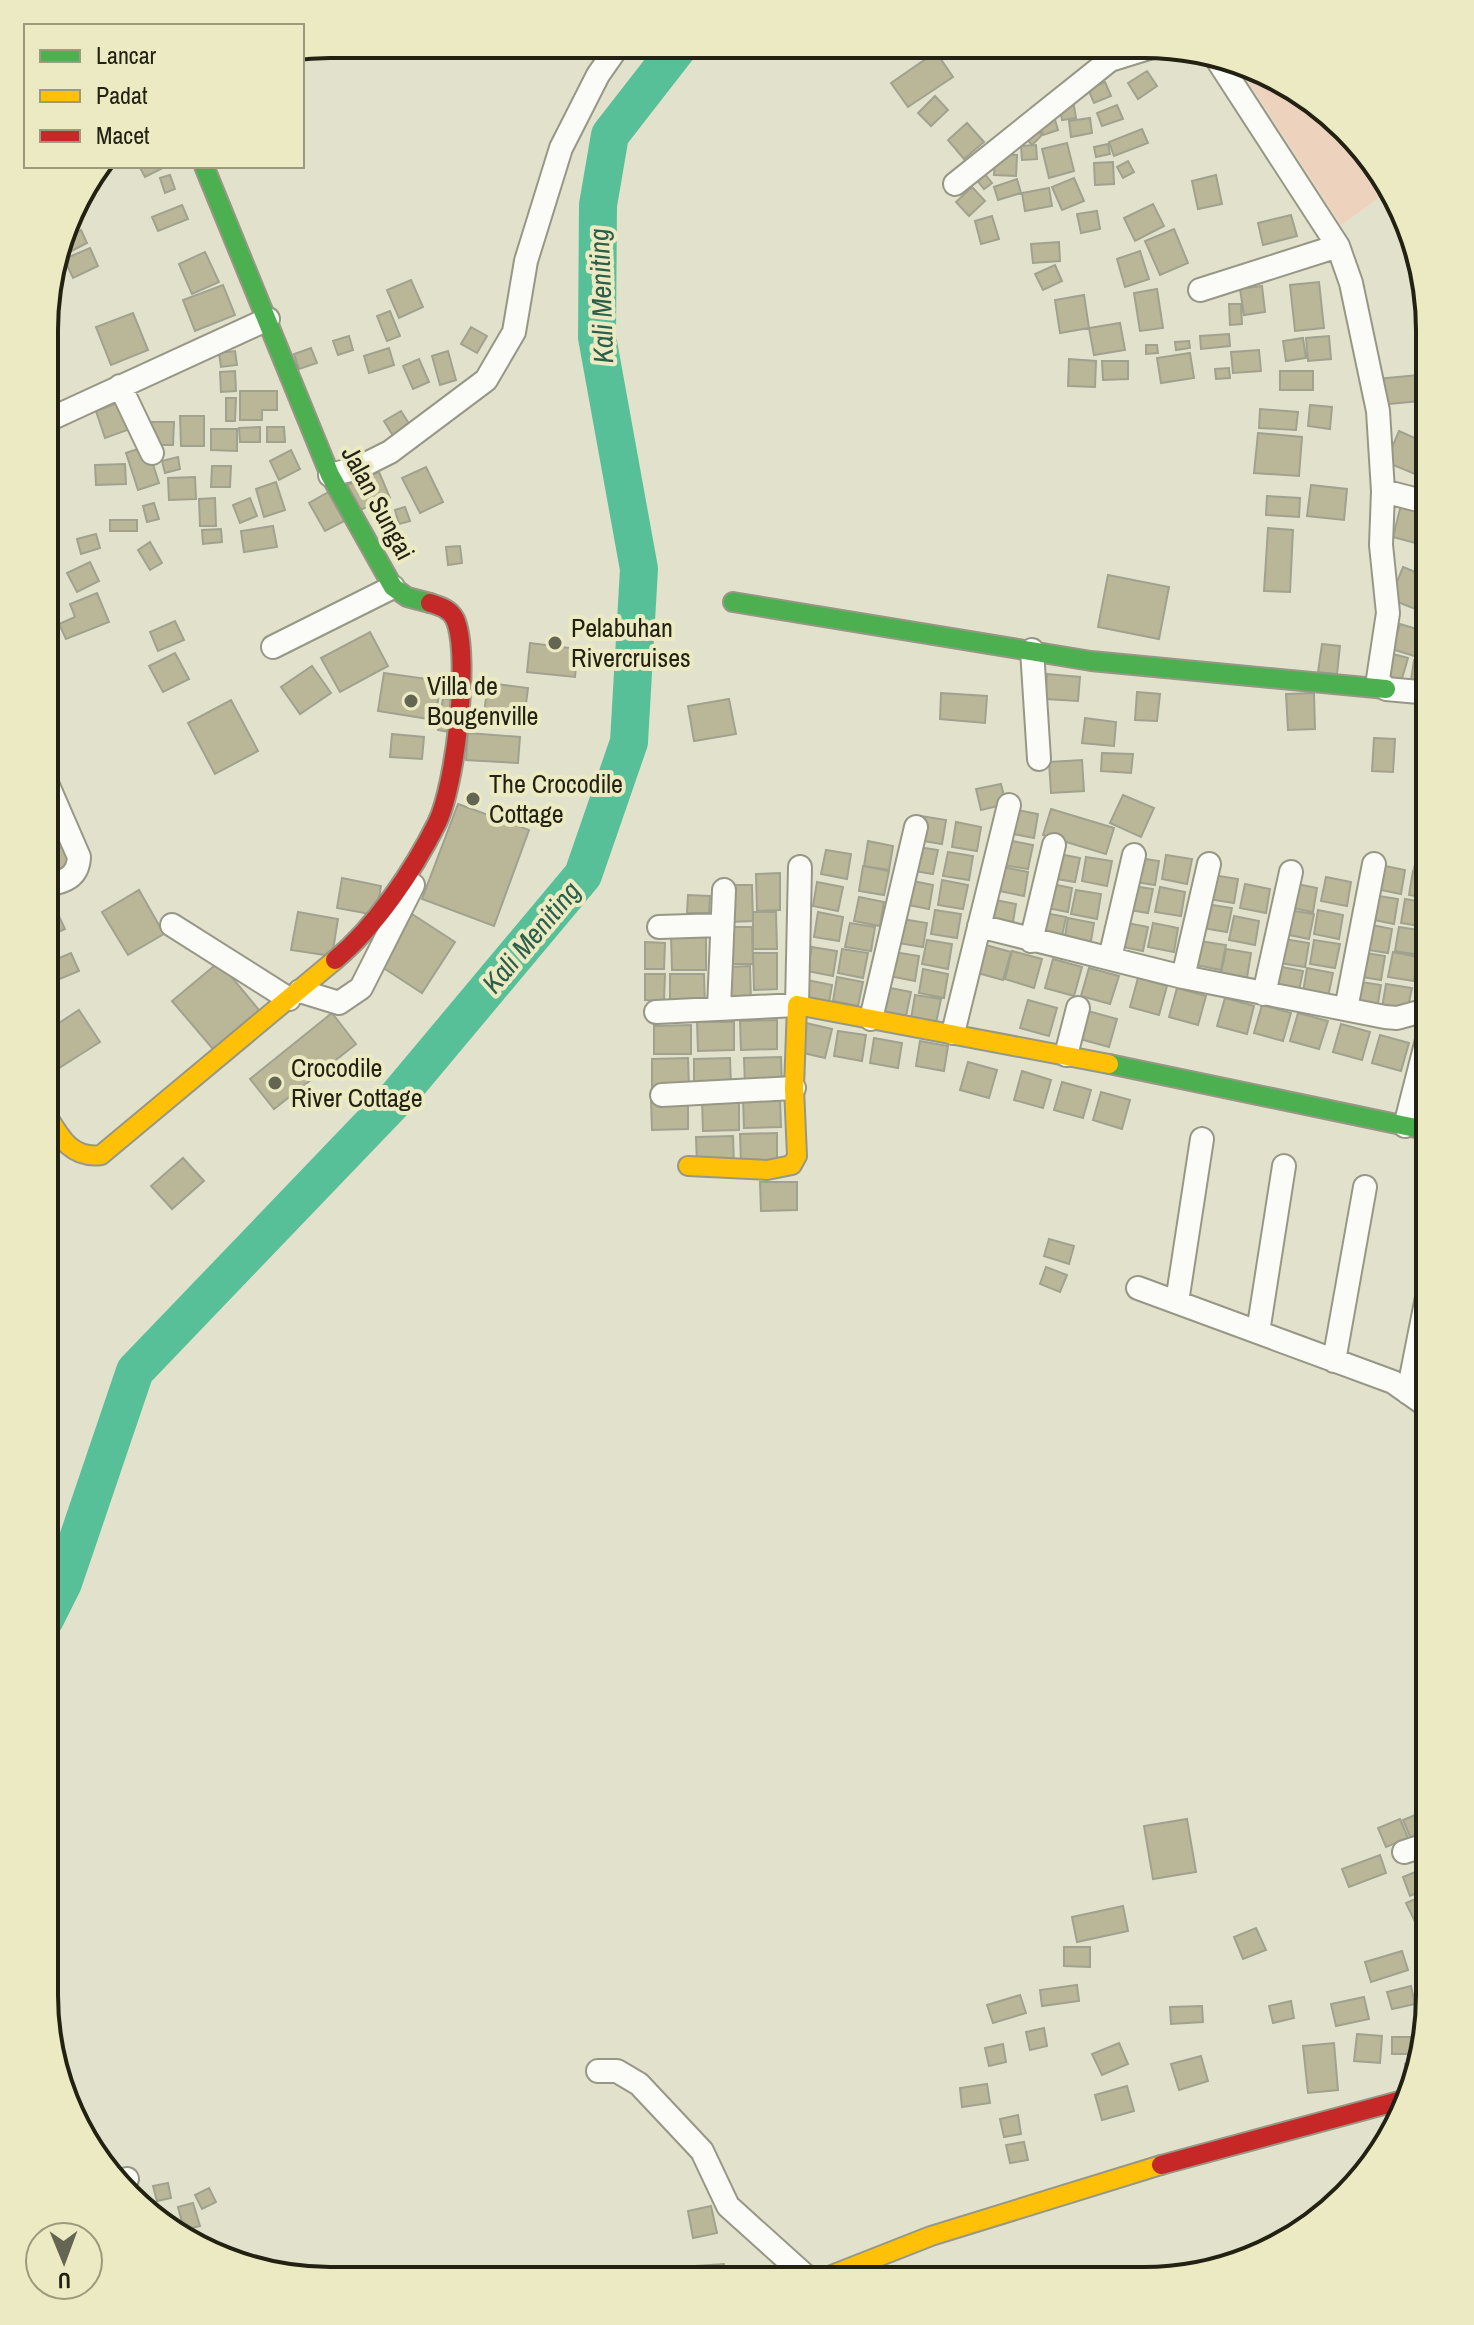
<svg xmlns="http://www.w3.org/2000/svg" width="1474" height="2325" viewBox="0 0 1474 2325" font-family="'Archivo Narrow',sans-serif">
<rect width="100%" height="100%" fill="#e2e2cc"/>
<path fill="#edd3be" d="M1241,71L1318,103L1387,192L1341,225Z"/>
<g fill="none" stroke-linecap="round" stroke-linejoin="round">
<path stroke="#57c098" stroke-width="38" d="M45,1619L63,1583L135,1371L393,1102L583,875L629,742L639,569L597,337L598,205L610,135L680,45"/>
</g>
<path fill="#b9b797" stroke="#a1a190" stroke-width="2" d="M936,52L953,77L908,107L891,83Z
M1147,71L1157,86L1138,99L1128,83Z
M1105,82L1111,96L1094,103L1088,89Z
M935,96L948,110L931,126L918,113Z
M1073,100L1076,118L1062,120L1059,102Z
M1117,105L1123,119L1102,126L1097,113Z
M1053,113L1058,130L1043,135L1037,119Z
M1090,118L1092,133L1071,137L1069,121Z
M967,123L984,142L964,159L948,140Z
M1032,124L1042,135L1032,145L1022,134Z
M1142,129L1148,143L1114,156L1109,142Z
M1067,143L1074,171L1049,178L1042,149Z
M1108,144L1110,154L1096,157L1094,147Z
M1036,145L1037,159L1022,160L1021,146Z
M995,154L1017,155L1016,176L994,175Z
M1128,161L1134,172L1123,178L1117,167Z
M1113,162L1114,184L1095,185L1094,163Z
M139,166H163V168L145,177Z
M980,168L992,183L984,189L972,174Z
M170,175L175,189L165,193L160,178Z
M1216,175L1222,204L1198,209L1192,181Z
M1074,178L1084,201L1062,210L1052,187Z
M1017,179L1021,193L998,200L994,187Z
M972,187L985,201L969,216L956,202Z
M1049,188L1052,206L1025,211L1022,193Z
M1153,204L1164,226L1135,241L1124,218Z
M182,205L188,219L158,231L152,217Z
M1097,211L1100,229L1081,233L1077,214Z
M1291,215L1297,236L1263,245L1258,223Z
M992,216L999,239L981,244L975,221Z
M1174,229L1188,263L1160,275L1145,241Z
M81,230L87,243L60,257L63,239Z
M1059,242L1060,261L1033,263L1031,244Z
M90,248L98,266L73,278L64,259Z
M1140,251L1149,279L1125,287L1117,259Z
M205,252L219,282L192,294L179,264Z
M1055,265L1062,281L1043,290L1035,274Z
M411,280L423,307L399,318L387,290Z
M1319,282L1324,328L1295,331L1290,285Z
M223,285L235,315L195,331L183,300Z
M1262,286L1265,312L1244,315L1240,289Z
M1157,289L1163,328L1140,331L1134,293Z
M1084,295L1089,328L1060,333L1055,300Z
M1229,304H1241L1242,324L1230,325Z
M390,311L400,336L387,341L377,316Z
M133,313L148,350L111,365L96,327Z
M1120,323L1125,350L1094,355L1089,328Z
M471,327L487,336L477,353L461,344Z
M1229,334L1230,346L1201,349L1200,336Z
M349,336L353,350L338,355L333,341Z
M1329,336L1331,359L1308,361L1306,338Z
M1303,338L1306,358L1286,361L1283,341Z
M1189,341L1190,348L1176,350L1175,342Z
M1146,345H1157L1158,353L1146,354Z
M311,348L317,363L299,369L294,354Z
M389,348L394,365L369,373L364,356Z
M1259,350L1261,371L1233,373L1231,352Z
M235,351L237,365L221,367L219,353Z
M448,351L456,380L440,385L432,356Z
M1190,353L1194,378L1161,383L1157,358Z
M419,359L429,382L413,389L403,366Z
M1069,359L1096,361L1095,387L1068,386Z
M1102,361H1128V379L1103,380Z
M1229,368L1230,378L1216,379L1215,369Z
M235,371L236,391L221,392L220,372Z
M1280,371H1313V390H1280Z
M1418,375L1420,401L1379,405L1377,379Z
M240,391H277V410H262V420H240Z
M226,398H236L235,421H226Z
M123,401L133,428L105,438L96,411Z
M1310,405L1332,407L1330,429L1308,426Z
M1260,409L1298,412L1296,430L1259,428Z
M401,411L413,430L395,439L384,421Z
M180,416H204V446H181Z
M151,422H174L173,445H151Z
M260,427V442H240L239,428Z
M267,427H284L285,442H267Z
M211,429H237V451L211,450Z
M1399,431L1428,444L1415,474L1386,462Z
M1258,433L1302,437L1299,476L1254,473Z
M147,446L159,483L138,490L126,453Z
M291,450L300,469L279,480L270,461Z
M178,457L180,469L165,473L162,461Z
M125,464L126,484L96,485L95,465Z
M212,466H231L230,487H211Z
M426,467L443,502L420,513L402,478Z
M379,472L390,498L357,511L347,485Z
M195,477L196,499L169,500L168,478Z
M276,482L285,510L264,517L256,489Z
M1311,485L1347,489L1344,520L1307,516Z
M332,490L348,519L325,531L309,503Z
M1267,496L1300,498L1299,517L1266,515Z
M215,498L216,526H200L199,499Z
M250,498L257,516L240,523L233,505Z
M1402,501L1430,508V547L1393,537Z
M154,503L159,519L147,522L143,506Z
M405,507L410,521L399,524L395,510Z
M110,520H137V531H110Z
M273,526L277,547L244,552L241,531Z
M1268,528L1293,530L1290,592L1264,591Z
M221,529L222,542L203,544L202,530Z
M96,534L100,548L81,554L77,539Z
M150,542L162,563L150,570L138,550Z
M460,546L462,563L448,565L446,547Z
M90,562L99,581L77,592L67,573Z
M1403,567L1430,578L1428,614L1390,599Z
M1108,575L1169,587L1159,639L1098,627Z
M46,587L55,604L46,609Z
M97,593L109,622L66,639L59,624L75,617L70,604Z
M175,621L184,640L158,651L150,632Z
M1400,624L1430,633V661L1392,649Z
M370,632L388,666L340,692L321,658Z
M530,643L578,649L575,677L527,672Z
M1322,644L1340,646L1337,674L1318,672Z
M175,653L189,679L163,692L149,666Z
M1393,654L1408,658L1401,682L1385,678Z
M1414,660L1430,662V690L1410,687Z
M312,666L331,693L300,714L281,687Z
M384,673L441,681L435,720L378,711Z
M1047,674L1080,677L1078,701L1045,699Z
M488,683L528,688L524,719L484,713Z
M1137,692L1160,694L1157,721L1135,720Z
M941,693L987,696L985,723L940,719Z
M1314,693L1315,729L1288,730L1286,694Z
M443,698L454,700L449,732L438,730Z
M729,699L736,734L694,741L688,706Z
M231,700L258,751L215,774L188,723Z
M1085,718L1116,722L1114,746L1082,743Z
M468,733L520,737L518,763L466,760Z
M1427,733H1430V763H1426Z
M392,734L424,737L422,759L390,757Z
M1374,738L1395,739L1393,772L1372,771Z
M1102,753L1133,754L1131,773L1101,771Z
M1082,760L1084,791L1051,793L1049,762Z
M1001,784L1006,804L981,810L976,789Z
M1123,795L1154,808L1141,837L1110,823Z
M1418,795L1430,796V812H1417Z
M458,804L529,830L494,926L422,899Z
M1012,809L1038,814L1034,838L1008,833Z
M1051,809L1114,828L1106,854L1043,835Z
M921,816L946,820L942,844L917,840Z
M956,822L981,827L977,851L952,847Z
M1007,840L1033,845L1028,869L1003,865Z
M868,841L893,846L889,870L864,866Z
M1419,845L1430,846V871L1414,869Z
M912,846L938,850L933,874L908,870Z
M62,847L70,864L54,872L46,855Z
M826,850L851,854L847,879L821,874Z
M948,852L973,856L969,880L943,876Z
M1054,853L1080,858L1075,882L1050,878Z
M1166,855L1192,859L1187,884L1162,879Z
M1086,857L1112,861L1107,886L1082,881Z
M1133,857L1159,861L1155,885L1129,881Z
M1380,865L1405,870L1401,894L1376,889Z
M863,866L889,871L884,895L859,891Z
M1003,867L1028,872L1024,896L999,891Z
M1413,871L1430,874V899L1409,895Z
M780,873V910L757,911L756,874Z
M1213,875L1238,879L1234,903L1208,899Z
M1326,877L1351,882L1347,906L1321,901Z
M342,878L381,886L376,915L337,908Z
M908,880L933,885L929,909L903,904Z
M942,880L968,885L963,909L938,905Z
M817,882L843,887L838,911L813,906Z
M1047,883L1072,888L1068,912L1042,907Z
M1292,883L1317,888L1313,912L1287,907Z
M1245,884L1270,889L1266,913L1240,908Z
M729,885H752L753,921L729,922Z
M1127,885L1153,889L1148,913L1123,909Z
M1160,887L1185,892L1181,916L1155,912Z
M139,890L164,934L128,955L102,912Z
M1076,890L1101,894L1097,919L1071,914Z
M49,895L65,929L45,938L46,896Z
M688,895L710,896L709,913H687Z
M1373,895L1398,899L1394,924L1369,919Z
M859,897L884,902L880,926L854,921Z
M990,899L1016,904L1012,928L986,923Z
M1405,899L1430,903L1426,927L1401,923Z
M1206,904L1232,908L1227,932L1202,928Z
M935,910L961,914L957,938L931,934Z
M1288,910L1314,914L1309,939L1284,934Z
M1318,910L1343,915L1339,939L1314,934Z
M298,912L338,919L332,956L291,950Z
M753,912H776L777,949H753Z
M818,912L843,917L839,941L814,937Z
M1040,912L1066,917L1061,941L1036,936Z
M412,914L455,942L422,993L379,965Z
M1234,916L1259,921L1255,945L1229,940Z
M1068,918L1094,923L1090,947L1064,942Z
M902,919L927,923L923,947L898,943Z
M1122,922L1148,927L1143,951L1118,946Z
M850,923L875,927L871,951L845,947Z
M1153,923L1178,928L1174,952L1148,947Z
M1367,924L1392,929L1388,953L1362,949Z
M729,927H752L753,964H729Z
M1399,927L1425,931L1420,955L1395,951Z
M706,935V970H672L671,936Z
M1284,939L1309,943L1305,967L1279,963Z
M927,940L952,944L948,969L922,964Z
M1314,940L1340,944L1335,968L1310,964Z
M1200,941L1226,945L1221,970L1196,965Z
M645,942L665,943L664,969H645Z
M982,944L1011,952L1003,980L974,972Z
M812,947L837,951L833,976L807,971Z
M842,949L868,953L863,978L838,973Z
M1226,949L1251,953L1247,978L1221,973Z
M1012,951L1042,959L1034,988L1005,979Z
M894,952L919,956L915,981L889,976Z
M1360,952L1385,956L1381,980L1356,976Z
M1393,952L1418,957L1414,981L1388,977Z
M71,953L79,971L45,985V964Z
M753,953H777V989L754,990Z
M1053,959L1082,967L1074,996L1045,988Z
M219,962L259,1010L213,1049L172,1001Z
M750,966L751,1003H728L727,967Z
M1277,966L1303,971L1298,995L1273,991Z
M1089,968L1119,976L1110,1004L1081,996Z
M1307,968L1333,973L1328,997L1303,992Z
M923,969L948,974L944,998L919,993Z
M645,974H665L664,1001L645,1000Z
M670,974H704L705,1008L670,1009Z
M837,977L863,982L858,1006L833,1001Z
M1138,978L1167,986L1159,1015L1130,1007Z
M807,980L832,985L828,1009L803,1004Z
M1355,981L1381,985L1377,1009L1351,1005Z
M1386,984L1412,988L1407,1012L1382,1008Z
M885,987L911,992L906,1016L881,1012Z
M1177,988L1206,996L1198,1025L1169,1017Z
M915,995L941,999L936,1023L911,1019Z
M1225,998L1254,1006L1247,1034L1217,1026Z
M1028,1000L1057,1008L1049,1036L1020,1028Z
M1262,1005L1291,1013L1283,1041L1254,1033Z
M79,1010L100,1042L45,1077V1032Z
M1088,1011L1117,1019L1109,1047L1080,1039Z
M332,1013L356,1044L274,1109L250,1079Z
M1298,1013L1328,1021L1319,1049L1290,1041Z
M777,1020V1049L741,1050L740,1021Z
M697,1022H734V1050L698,1051Z
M806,1023L832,1029L825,1058L799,1052Z
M1341,1024L1370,1032L1362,1060L1333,1052Z
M691,1025V1054H654V1026Z
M838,1031L866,1035L862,1061L834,1056Z
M1380,1035L1409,1043L1401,1071L1372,1063Z
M874,1038L902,1043L898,1068L870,1063Z
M920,1041L948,1046L944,1071L916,1066Z
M781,1057L782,1086L745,1087L744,1058Z
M688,1058L689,1087H652V1059Z
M730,1058L731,1087L694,1088V1059Z
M968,1062L997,1070L989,1098L960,1090Z
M1022,1071L1051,1080L1043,1108L1014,1100Z
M1062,1082L1091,1090L1083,1118L1054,1110Z
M1421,1086L1430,1088V1119L1413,1114Z
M1101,1092L1130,1100L1122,1129L1093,1120Z
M780,1098L781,1127L744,1128L743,1099Z
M688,1100V1129L652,1130L651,1101Z
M739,1101V1130L703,1131L702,1102Z
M777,1133V1162L741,1163L740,1134Z
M733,1136L734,1165H697L696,1137Z
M183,1158L204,1181L172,1209L151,1186Z
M760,1182H797V1210L761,1211Z
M1049,1239L1074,1246L1069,1264L1044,1256Z
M1046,1267L1067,1275L1060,1292L1040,1284Z
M1425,1811L1429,1832L1411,1839L1403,1820Z
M1187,1819L1196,1872L1153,1879L1144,1826Z
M1400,1819L1408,1838L1386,1847L1378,1828Z
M1380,1855L1386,1873L1349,1887L1342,1869Z
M1425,1868L1429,1888L1410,1896L1403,1877Z
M1429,1893V1926L1419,1930L1406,1903Z
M1123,1906L1128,1931L1077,1942L1072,1917Z
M1256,1928L1266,1950L1243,1959L1234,1937Z
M1064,1947H1090V1967L1064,1966Z
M1402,1951L1408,1970L1371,1982L1365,1962Z
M1429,1979V2002L1427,2003L1422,1980Z
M1077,1985L1079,2001L1042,2006L1040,1990Z
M1411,1986L1415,2004L1392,2009L1387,1992Z
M1020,1995L1026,2013L993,2023L987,2005Z
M1364,1997L1369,2019L1336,2026L1331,2004Z
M1291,2001L1294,2018L1273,2023L1269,2006Z
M1202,2006L1203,2022L1171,2024L1170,2007Z
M1044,2028L1047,2046L1030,2050L1026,2032Z
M1357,2034L1382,2036L1380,2063L1354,2061Z
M1392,2037H1424L1420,2054H1392Z
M1119,2043L1128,2064L1102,2075L1092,2054Z
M1334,2043L1338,2090L1308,2093L1303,2046Z
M1003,2044L1006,2062L989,2066L985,2048Z
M1201,2056L1208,2081L1179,2090L1171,2064Z
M1418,2063L1416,2073L1406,2074L1405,2064Z
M987,2084L990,2103L962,2107L960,2088Z
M1127,2086L1134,2111L1102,2120L1095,2095Z
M1018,2115L1021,2134L1004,2137L1000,2119Z
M1024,2142L1028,2160L1010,2163L1006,2145Z
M168,2183L171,2198L157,2201L153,2186Z
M209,2188L216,2202L202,2209L195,2195Z
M193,2203L200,2226L184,2230L178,2207Z
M711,2206L717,2233L693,2238L688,2211Z
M175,2219L177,2229L156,2221Z
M724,2264L725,2280H682L681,2267Z
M991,2275L992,2281L964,2280L963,2277Z"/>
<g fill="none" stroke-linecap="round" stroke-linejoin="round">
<g stroke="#979786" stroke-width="26">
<path id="street" d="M1218,61L1338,246L1351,283L1378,411L1383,491L1430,503
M955,184L1110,60L1155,46
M1200,290L1338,246
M120,386L152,453
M46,421L268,319
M330,475L358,468L390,452L486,380L514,332L526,261L561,148L598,75L619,45
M1383,491L1381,545L1388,613L1378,679L1386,689L1430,693
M273,647L393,587
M1032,650L1039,759
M46,885C65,882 78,877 79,857L46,781
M172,925L289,999
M979,926L1183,977L1385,1017L1397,1018L1430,1009
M659,927L721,925
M1031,941L1054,845
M1110,958L1134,855
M1183,977L1209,864
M300,991L339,1003L361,988L413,885
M1264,994L1291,872
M719,1008L724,890
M1346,1009L1374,864
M656,1012L797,1005L800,867
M871,1019L916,827
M953,1033L1009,805
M1066,1055L1078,1008
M662,1095L794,1088
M1405,1126L1430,1028
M1138,1288L1393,1382L1430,1408
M1177,1302L1202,1139
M1258,1332L1284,1166
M1334,1361L1365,1187
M1408,1393L1430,1282
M1404,1852L1429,1844
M598,2071H617L639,2084L702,2151L728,2206L810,2280
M124,2180L127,2179"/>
</g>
<g stroke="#979786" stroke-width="22">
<path id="fast" d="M204,166L330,475L393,587L407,597L430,603
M733,602L1091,661L1386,689
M1109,1064L1430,1131"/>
</g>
<g stroke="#979786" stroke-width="22">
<path id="slow" d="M45,1112C59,1135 70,1159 101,1155L335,960
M688,1166L767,1170L792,1165L797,1156L794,1088L797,1005L1109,1064
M819,2280L931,2236L1161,2165"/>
</g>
<g stroke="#979786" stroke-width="22">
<path id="jam" d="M335,960C376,926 413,871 437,823C455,787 471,655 455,619C450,609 440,606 430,603
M1161,2165L1410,2098"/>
</g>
<use href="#street" stroke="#fbfbf7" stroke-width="22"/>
<use href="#fast" stroke="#4caf50" stroke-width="18"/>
<use href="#slow" stroke="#ffc107" stroke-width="18"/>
<use href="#jam" stroke="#c62828" stroke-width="18"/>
</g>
<g fill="#656553" stroke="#eceac2" stroke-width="3">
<circle cx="555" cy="643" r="8"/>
<circle cx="411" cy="701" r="8"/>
<circle cx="473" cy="799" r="8"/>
<circle cx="275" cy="1083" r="8"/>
</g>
<g text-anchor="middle" stroke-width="8" stroke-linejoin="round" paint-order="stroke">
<g font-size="26" fill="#222112" stroke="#eceac2">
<text transform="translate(378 503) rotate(62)" y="9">Jalan Sungai</text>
</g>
<g font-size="26" fill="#222112" stroke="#eceac2" text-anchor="start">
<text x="571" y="637">Pelabuhan<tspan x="571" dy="30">Rivercruises</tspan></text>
<text x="427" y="695">Villa de<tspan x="427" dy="30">Bougenville</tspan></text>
<text x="489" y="793">The Crocodile<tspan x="489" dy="30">Cottage</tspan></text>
<text x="291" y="1077">Crocodile<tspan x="291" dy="30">River Cottage</tspan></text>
</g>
<g font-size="28" font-style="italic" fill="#2b5f4a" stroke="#eceac2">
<text transform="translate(601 296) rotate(-92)" y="10">Kali Meniting</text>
<text transform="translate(531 937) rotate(-50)" y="10">Kali Meniting</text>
</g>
</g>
<path d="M0 0H1474V2325H0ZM330 58H1144A272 272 0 0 1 1416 330V1995A272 272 0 0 1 1144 2267H330A272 272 0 0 1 58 1995V330A272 272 0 0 1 330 58Z" fill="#eceac2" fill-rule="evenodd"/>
<path fill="none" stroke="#222112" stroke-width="4" d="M330 58H1144A272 272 0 0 1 1416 330V1995A272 272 0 0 1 1144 2267H330A272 272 0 0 1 58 1995V330A272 272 0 0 1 330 58Z"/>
<rect x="24" y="24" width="280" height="144" fill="#eceac2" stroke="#9b9a7c" stroke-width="2"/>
<rect x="40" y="50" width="40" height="12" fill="#4caf50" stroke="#9b9a7c" stroke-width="2"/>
<text x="96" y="64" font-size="24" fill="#222112">Lancar</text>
<rect x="40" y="90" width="40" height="12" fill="#ffc107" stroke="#9b9a7c" stroke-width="2"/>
<text x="96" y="104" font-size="24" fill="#222112">Padat</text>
<rect x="40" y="130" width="40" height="12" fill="#c62828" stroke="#9b9a7c" stroke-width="2"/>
<text x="96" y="144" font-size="24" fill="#222112">Macet</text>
<g transform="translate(64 2261) rotate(179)"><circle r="38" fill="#eceac2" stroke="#9b9a7c" stroke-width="2"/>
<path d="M0-6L14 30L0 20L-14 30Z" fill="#656553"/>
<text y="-12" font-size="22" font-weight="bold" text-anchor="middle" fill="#222112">U</text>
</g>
</svg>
